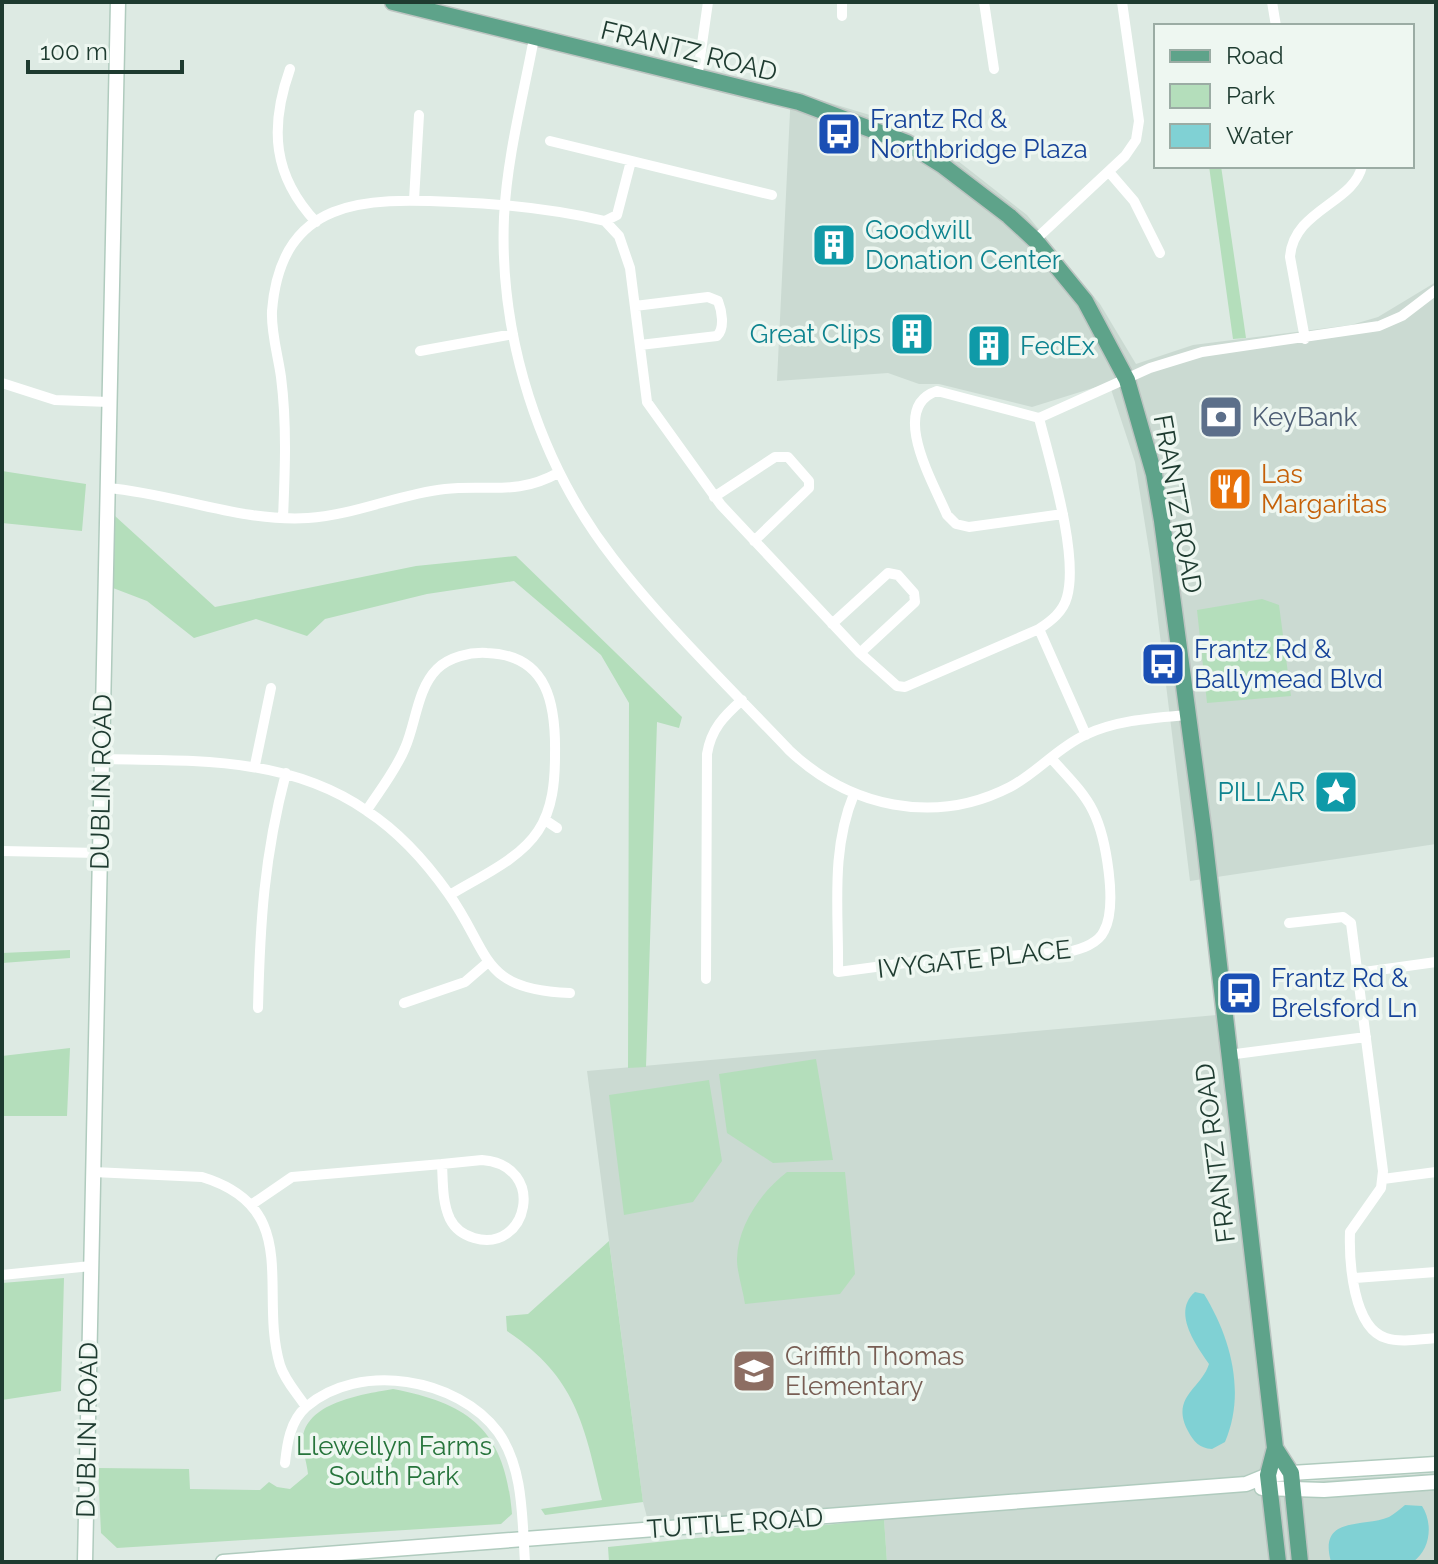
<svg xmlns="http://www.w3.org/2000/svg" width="1438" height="1564" viewBox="0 0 1438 1564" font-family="Raleway,sans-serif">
<rect width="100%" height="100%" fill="#ddeae3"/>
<path fill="#cbdad2" d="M791,91L873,116L944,150L1027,215L1100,304L1136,364L1193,345L1351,325L1378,317L1436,282V844L1190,881L1151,562L1135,462L1109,383L1032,407L939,384H919L888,373L777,381Z
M1228,1014L1282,1483L1436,1473V1562H887L883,1505L648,1521L643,1502L587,1071Z"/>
<path fill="#b4debb" d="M1209,166H1221L1246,338L1233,339Z
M2,471L86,484L82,531L2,523Z
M115,516L215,607L416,566L516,556L682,717L679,728L657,722L646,1067L628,1068L629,703L601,655L514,581L427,594L325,619L307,636L256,619L194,638L147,601L113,588Z
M1262,599L1279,605L1291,696L1207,703L1197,610Z
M70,950V958L2,963V953Z
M70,1048L67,1116H2V1056Z
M816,1059L833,1160L773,1163L727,1133L719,1074Z
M709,1080L722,1161L693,1202L624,1215L609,1095Z
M787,1172H845L855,1274L840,1294L745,1304C743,1290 737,1273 737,1259C738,1225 761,1192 787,1172Z
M609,1241L643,1502L545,1515L541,1509L602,1500C584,1424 576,1377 507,1331L506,1316L528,1314Z
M64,1278L61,1391L2,1400V1283Z
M393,1389C472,1404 505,1432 512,1514L501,1524L117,1548L101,1533L98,1468L189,1469L190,1489L260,1490L269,1482L277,1487L290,1489L308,1474C307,1462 301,1448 303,1437C308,1401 366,1394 393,1389Z
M884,1519L887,1562H609L608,1547Z"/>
<path fill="#80d1d4" d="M1195,1292L1204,1294C1231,1338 1246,1393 1225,1442L1212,1449C1199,1448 1194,1442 1188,1431C1170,1397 1201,1389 1209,1364C1195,1344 1172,1312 1195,1292Z
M1405,1505L1422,1506C1433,1523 1431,1549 1413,1562H1331C1318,1515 1363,1528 1389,1517C1394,1514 1400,1509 1405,1505Z"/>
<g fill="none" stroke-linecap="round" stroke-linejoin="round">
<g stroke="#b0cbbe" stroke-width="17">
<path id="secondary" d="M1262,1488L1324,1490L1436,1482
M85,1562L118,2
M223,1562L1246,1484L1268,1475L1291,1473L1436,1464"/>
</g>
<g stroke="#bcc4c1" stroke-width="19">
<path id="primary" d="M393,2L799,102L907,143L942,165L1009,216L1035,240L1085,301L1127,380L1154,474L1162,521L1204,835L1275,1448L1268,1475L1278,1562
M1275,1448L1291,1473L1300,1562"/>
</g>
<path stroke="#fff" stroke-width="10" d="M984,2L994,69
M1272,2L1276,26
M842,16V2
M534,38C523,97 507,157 504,217C499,337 539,463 613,558C664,624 731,689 789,750C849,807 934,826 1010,787C1037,773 1057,748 1085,735C1117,720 1153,718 1187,715
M290,69C269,128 273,176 316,222
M697,79L708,2
M550,141L772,195
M1109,172L1134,201L1160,253
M414,200L419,115
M605,221L617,215L631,161
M1035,240L1125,156L1136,140L1139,121L1122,2
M635,306L708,297L718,301C722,311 725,328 717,336L640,345
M1305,339L1290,257C1293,210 1354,203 1362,166
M420,351L513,334
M2,383L55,400L109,402
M108,488C176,494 239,522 308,518C355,515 399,494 445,489C489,484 516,496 558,473
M714,497L775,457H788L809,481V488L754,541
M1063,514L969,527L956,524L947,515C934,484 888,407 937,391L1039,418L1150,368L1202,352L1379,326L1402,316L1436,290
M283,518C285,471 287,424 281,377C278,355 271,333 272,311C281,197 365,198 454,202C506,204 554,209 605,221L619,236L630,268L647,402L721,505L860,653L897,686L905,687L1039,629C1051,621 1063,612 1067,597C1079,555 1050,462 1039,418
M832,624L888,573L898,575L914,593L915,602L860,653
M1039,629L1086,735
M102,759C194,761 288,756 367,811C399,832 426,862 448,893C491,953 479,990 570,993
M255,765L271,688
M854,794C830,852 839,911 838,972L913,962L1068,952C1081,949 1098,944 1104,931C1118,906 1106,837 1093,811C1084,792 1065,774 1051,758
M367,810C380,790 396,770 405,748C416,723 417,689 437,669C449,657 470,652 487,653C549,655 556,706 555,755C555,780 553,809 538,831C519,860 479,877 450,895
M545,820L557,828
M2,851L99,853
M1289,923L1343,917L1351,923L1383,1171L1381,1188L1350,1232C1349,1262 1353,1328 1386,1338C1401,1343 1421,1339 1436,1338
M1357,973L1436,962
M706,979L707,754C711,729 724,716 742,700
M404,1003L465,982L487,963
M258,1008C260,923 264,856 286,773
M1228,1055L1366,1037
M482,1160C548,1165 528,1254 474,1238C464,1235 455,1229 450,1219C442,1202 443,1182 442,1164Z
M93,1172L202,1177C304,1208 258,1291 280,1365C285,1381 297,1393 306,1407
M1383,1179L1436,1172
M251,1205L292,1177L442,1164
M2,1275L91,1266
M1355,1278L1436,1272
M285,1463C287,1444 290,1421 306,1407C359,1361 458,1378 498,1432C524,1468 522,1520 525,1562"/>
<use href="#secondary" stroke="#fff" stroke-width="14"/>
<use href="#primary" stroke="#5ea38a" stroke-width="16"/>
</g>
<defs>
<g id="bus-square" transform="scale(2.3)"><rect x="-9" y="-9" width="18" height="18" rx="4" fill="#1a4fb4" stroke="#eef7f1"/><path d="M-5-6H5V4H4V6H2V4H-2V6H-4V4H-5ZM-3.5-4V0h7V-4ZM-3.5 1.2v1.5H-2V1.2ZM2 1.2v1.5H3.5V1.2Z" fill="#fff"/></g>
<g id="building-square" transform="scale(2.3)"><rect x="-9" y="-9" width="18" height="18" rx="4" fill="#0f9aa8" stroke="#eef7f1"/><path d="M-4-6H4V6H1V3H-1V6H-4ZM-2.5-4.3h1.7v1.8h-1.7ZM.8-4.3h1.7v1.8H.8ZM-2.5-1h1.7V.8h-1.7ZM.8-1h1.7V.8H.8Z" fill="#fff"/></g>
<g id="bank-square" transform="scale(2.3)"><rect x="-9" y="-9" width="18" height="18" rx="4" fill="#5c6f8a" stroke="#eef7f1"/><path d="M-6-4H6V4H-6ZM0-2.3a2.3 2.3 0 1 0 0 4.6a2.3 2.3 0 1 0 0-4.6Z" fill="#fff"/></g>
<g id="restaurant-square" transform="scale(2.3)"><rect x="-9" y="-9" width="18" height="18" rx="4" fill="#e8710a" stroke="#eef7f1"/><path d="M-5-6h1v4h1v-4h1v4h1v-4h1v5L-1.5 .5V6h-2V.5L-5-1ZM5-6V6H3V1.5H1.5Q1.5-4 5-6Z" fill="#fff"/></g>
<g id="sight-square" transform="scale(2.3)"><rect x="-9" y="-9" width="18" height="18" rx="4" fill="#0f9aa8" stroke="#eef7f1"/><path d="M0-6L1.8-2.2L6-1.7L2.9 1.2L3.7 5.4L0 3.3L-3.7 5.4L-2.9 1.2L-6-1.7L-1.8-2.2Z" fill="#fff"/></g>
<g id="school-square" transform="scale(2.3)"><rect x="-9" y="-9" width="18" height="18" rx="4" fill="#8d6e63" stroke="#eef7f1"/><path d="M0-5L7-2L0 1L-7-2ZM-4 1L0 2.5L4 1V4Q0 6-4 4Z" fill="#fff"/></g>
</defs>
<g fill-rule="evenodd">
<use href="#bus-square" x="839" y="134"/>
<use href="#building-square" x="834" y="245"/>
<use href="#building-square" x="912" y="334"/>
<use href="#building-square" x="989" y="346"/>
<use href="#bank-square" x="1221" y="417"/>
<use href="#restaurant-square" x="1230" y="489"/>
<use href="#bus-square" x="1163" y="664"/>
<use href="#sight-square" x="1336" y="792"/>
<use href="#bus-square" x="1240" y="993"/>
<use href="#school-square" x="754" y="1371"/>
</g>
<g text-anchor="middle" stroke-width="7" stroke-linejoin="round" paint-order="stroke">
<g font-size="26" fill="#1e3b30" stroke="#eef7f1">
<text transform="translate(689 51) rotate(14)" y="9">FRANTZ ROAD</text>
<text transform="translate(1178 504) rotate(80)" y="9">FRANTZ ROAD</text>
<text transform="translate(101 782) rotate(-89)" y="9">DUBLIN ROAD</text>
<text transform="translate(974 959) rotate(-6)" y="9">IVYGATE PLACE</text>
<text transform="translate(1215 1153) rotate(-97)" y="9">FRANTZ ROAD</text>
<text transform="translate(87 1430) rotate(-89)" y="9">DUBLIN ROAD</text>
<text transform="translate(735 1523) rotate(-4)" y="9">TUTTLE ROAD</text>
</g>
<g font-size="26" fill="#164399" stroke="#eef7f1" text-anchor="start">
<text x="870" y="128">Frantz Rd &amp;<tspan x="870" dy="30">Northbridge Plaza</tspan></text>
<text x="1194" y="658">Frantz Rd &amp;<tspan x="1194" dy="30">Ballymead Blvd</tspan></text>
<text x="1271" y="987">Frantz Rd &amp;<tspan x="1271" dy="30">Brelsford Ln</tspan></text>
</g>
<g font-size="26" fill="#0d838f" stroke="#eef7f1" text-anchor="start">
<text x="865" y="239">Goodwill<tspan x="865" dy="30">Donation Center</tspan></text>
<text x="881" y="343" text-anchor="end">Great Clips</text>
<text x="1020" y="355">FedEx</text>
<text x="1305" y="801" text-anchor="end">PILLAR</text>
</g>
<g font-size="26" fill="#4e5e75" stroke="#eef7f1" text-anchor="start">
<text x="1252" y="426">KeyBank</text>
</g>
<g font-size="26" fill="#c56008" stroke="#eef7f1" text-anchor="start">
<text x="1261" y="483">Las<tspan x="1261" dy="30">Margaritas</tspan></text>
</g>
<g font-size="26" fill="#785e54" stroke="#eef7f1" text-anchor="start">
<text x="785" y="1365">Griffith Thomas<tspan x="785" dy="30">Elementary</tspan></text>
</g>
<g font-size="26" fill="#26743b" stroke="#eef7f1">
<text x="394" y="1455">Llewellyn Farms<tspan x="394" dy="30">South Park</tspan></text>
</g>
</g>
<rect width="1438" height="1564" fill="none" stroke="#1e3b30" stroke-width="8"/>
<rect x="1154" y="24" width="260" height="144" fill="#eef7f1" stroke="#9baca4" stroke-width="2"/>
<rect x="1170" y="50" width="40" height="12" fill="#5ea38a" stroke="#9baca4" stroke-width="2"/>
<text x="1226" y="64" font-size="24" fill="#1e3b30">Road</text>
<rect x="1170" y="84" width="40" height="24" fill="#b4debb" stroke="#9baca4" stroke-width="2"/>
<text x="1226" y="104" font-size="24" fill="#1e3b30">Park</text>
<rect x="1170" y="124" width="40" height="24" fill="#80d1d4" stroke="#9baca4" stroke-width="2"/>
<text x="1226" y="144" font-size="24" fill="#1e3b30">Water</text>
<path d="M28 60v12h154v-12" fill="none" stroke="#1e3b30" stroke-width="4"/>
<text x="40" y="60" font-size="24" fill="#1e3b30" stroke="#eef7f1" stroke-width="6" paint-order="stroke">100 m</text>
</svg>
